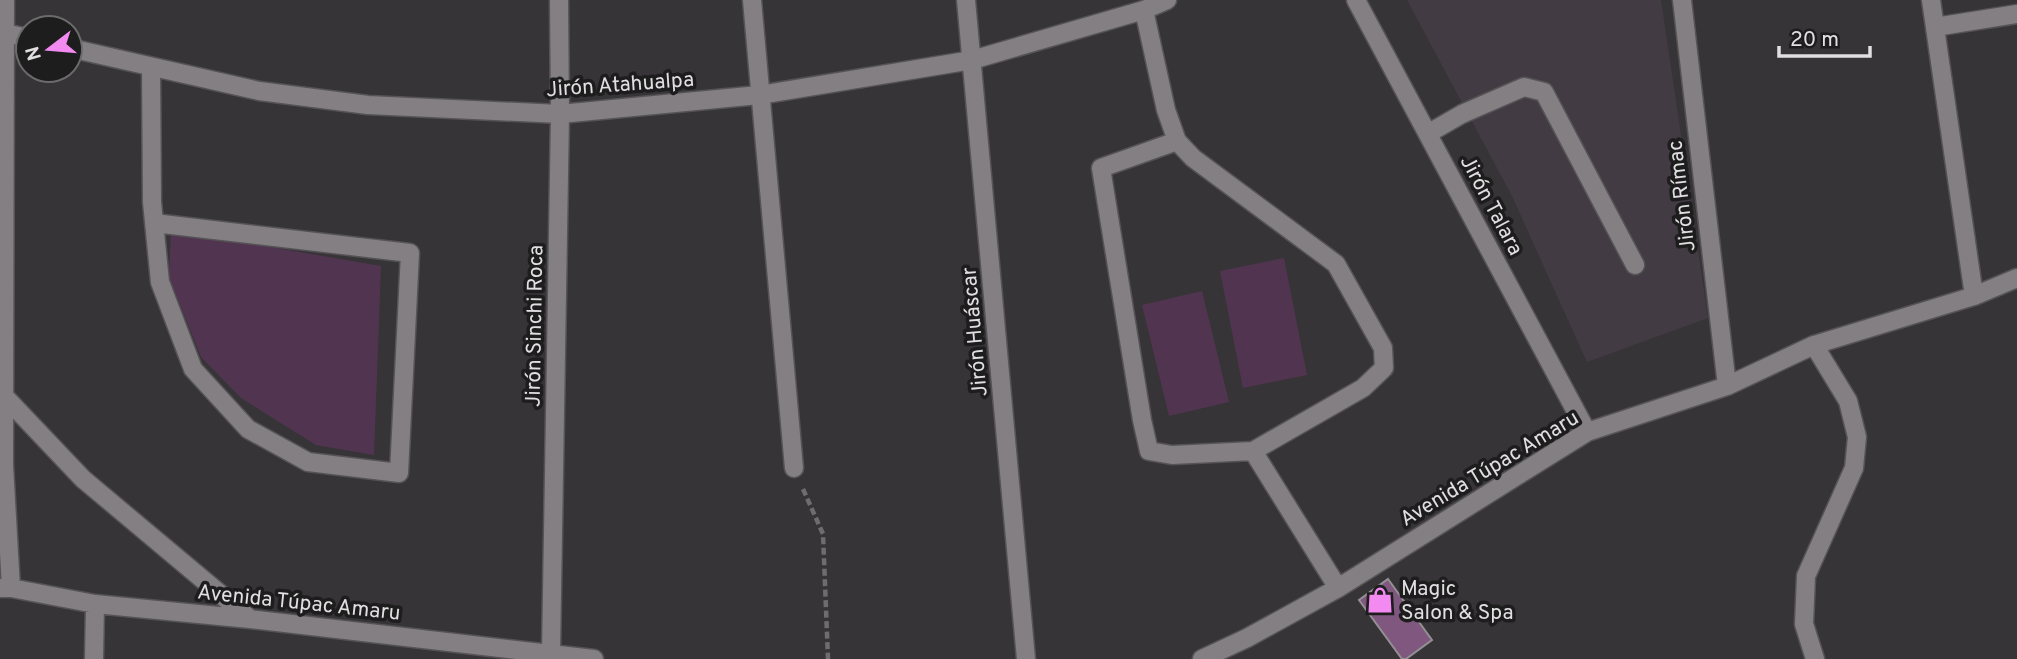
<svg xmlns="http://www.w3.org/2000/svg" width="2017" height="659" viewBox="0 0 2017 659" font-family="Overpass,sans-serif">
<rect width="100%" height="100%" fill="#373437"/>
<path fill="#433b43" d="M1407,0H1661L1708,318L1587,362L1512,196Z"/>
<path fill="#513550" d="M171,230L381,266L374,455L316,445L241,398L201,357L169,277Z
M1284,258L1307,375L1243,388L1220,271Z
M1202,291L1229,402L1169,416L1142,305Z"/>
<path fill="#80587f" stroke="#939093" stroke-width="2" d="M1388,579L1432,640L1406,659H1402L1359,600Z"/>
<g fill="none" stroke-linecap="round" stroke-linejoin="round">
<g stroke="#555355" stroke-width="21">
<path id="minor" d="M5,0L4,465L11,588
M752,0L794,468
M966,0L1026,659
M1356,0L1587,432
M1682,0L1727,386
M1931,0L1974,296
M1144,10L1166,110L1177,141L1193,158L1336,264L1383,348L1384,368L1363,388L1253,451L1172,455L1149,451L1142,420L1101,168L1177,141
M1935,27L2017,14
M0,32L28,38
M70,48L259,91L368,105L560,114L759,95L972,60L1144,10L1167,0
M151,68L152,202L160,282L193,369L248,429L308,462L399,473L410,253L154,223
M1429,133L1462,114L1524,87L1544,92L1635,265
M1814,345L1848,401L1857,437L1854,468L1806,576L1804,624L1815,659
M6,398L83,479L250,619
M1253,451L1338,588
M0,588H11L95,604L250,619L594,659
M551,653L560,114L559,0
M94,659L95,604
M1202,659L1247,638L1338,588L1587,432L1727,386L1814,345L1974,296L2017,278"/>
</g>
<path stroke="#6f6c6f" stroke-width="4.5" stroke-dasharray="7 3.5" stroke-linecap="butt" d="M803,489L823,534L828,659"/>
<use href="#minor" stroke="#837f82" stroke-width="18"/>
</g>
<defs>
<g id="shop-bare" transform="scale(2.1)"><path d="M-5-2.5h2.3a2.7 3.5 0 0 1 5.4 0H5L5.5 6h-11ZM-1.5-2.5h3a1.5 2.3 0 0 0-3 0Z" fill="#f38af1" stroke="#1e1d1e" stroke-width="2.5" paint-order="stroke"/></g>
</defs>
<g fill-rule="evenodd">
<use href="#shop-bare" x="1380" y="600"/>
</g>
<g text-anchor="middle" stroke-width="7" stroke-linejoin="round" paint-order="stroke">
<g font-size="21" fill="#e1dfe1" stroke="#1e1d1e">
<text transform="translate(620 84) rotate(-4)" y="7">Jirón Atahualpa</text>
<text transform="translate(1681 196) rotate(-97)" y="7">Jirón Rímac</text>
<text transform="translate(1492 205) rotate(62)" y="7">Jirón Talara</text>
<text transform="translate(534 326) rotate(-89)" y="7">Jirón Sinchi Roca</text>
<text transform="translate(974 332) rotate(-95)" y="7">Jirón Huáscar</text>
<text transform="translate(1489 468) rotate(-31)" y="7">Avenida Túpac Amaru</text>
<text transform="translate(299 602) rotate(6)" y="7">Avenida Túpac Amaru</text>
</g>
<g font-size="21" fill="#e1dfe1" stroke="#1e1d1e" text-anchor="start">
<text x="1401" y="595">Magic<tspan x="1401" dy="24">Salon &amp; Spa</tspan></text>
</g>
</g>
<g transform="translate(49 49) rotate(254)"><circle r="33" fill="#1e1d1e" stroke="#6c6b6c" stroke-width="2"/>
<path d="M0-5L12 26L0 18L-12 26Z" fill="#f38af1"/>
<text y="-10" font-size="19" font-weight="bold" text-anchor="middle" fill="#e1dfe1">N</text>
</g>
<path d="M1779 46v10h91v-10" fill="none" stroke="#e1dfe1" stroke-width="3.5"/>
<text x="1790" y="46" font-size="21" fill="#e1dfe1" stroke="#1e1d1e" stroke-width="5" paint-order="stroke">20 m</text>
</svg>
